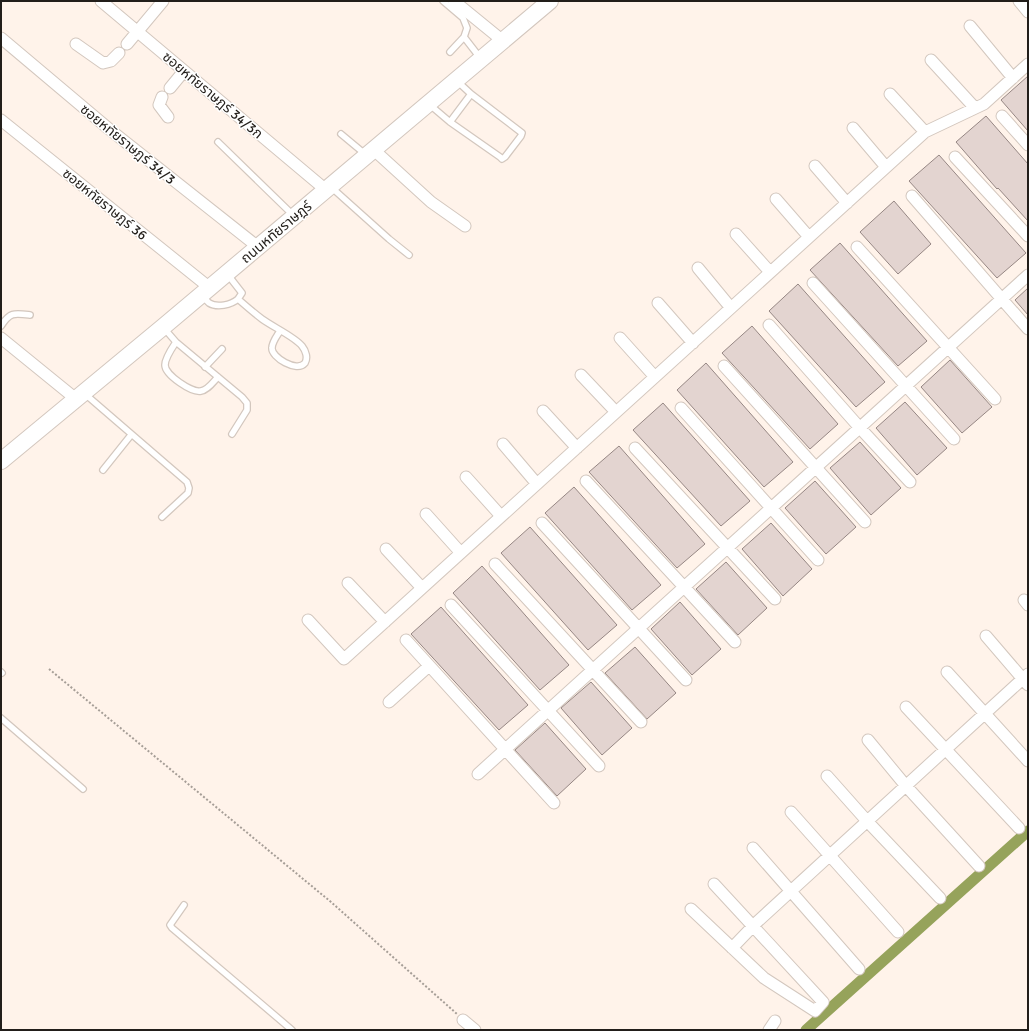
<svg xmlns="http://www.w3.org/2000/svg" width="1029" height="1031" viewBox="0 0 1029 1031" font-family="Signika,'Noto Sans Thai',sans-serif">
<rect width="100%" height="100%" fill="#fff3ea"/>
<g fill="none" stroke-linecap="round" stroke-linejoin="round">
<path stroke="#96a35b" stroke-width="11" d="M806,1030L1028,831"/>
</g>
<path fill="#e3d4d0" stroke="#968784" d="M1028,76V131L1001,100Z
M986,116L1028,164V221L998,188L997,189L956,142Z
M939,155L1026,253L997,278L909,181Z
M894,201L931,244L898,274L860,232Z
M840,243L927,341L898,366L810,270Z
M798,284L885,382L856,407L769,311Z
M1028,288V315L1015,300Z
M752,326L838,424L810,449L722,353Z
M950,360L992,407L962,433L921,387Z
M706,363L793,462L764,487L677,390Z
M905,402L947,448L917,475L876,428Z
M663,403L750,501L721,526L633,430Z
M860,442L901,488L871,515L830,468Z
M619,446L705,544L677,568L589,472Z
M815,481L856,527L826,554L785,508Z
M574,487L661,585L632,610L545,513Z
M771,523L812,569L783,596L742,549Z
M530,527L617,625L588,650L501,553Z
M726,562L767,608L738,635L696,589Z
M482,566L569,665L540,690L453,593Z
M680,602L721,649L692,675L651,629Z
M441,607L528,705L499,730L411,634Z
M635,647L676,693L647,719L605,673Z
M591,682L632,728L602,755L561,708Z
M545,723L586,769L557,796L515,750Z"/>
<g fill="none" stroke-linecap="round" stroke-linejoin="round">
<g stroke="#d3c7be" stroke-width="8">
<path id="lane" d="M443,1L463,18L467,28L464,37L481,59
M450,52L464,37
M430,105L450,122L500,157L502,159L505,157L521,136L522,133L471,94L457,81
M450,122L471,94
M341,134L365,154
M218,142L293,215
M331,187L389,239L409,255
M228,275L242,293L238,299C246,306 254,313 262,319C273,327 295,337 302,346C306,351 308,358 305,363C297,373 271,357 272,348C272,342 277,336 280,331
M202,296C204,298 207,301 209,303C217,308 231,305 238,299
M1,326C10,312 14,313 30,315
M163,327L176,342L242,397L247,403V410L232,434
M176,342C172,348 165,358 165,365C165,375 192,393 201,391C208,390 213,382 218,377
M205,367L222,349
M85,394L187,482L189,488L188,493L162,517
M103,470L131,435
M1,672L2,673
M1,718L83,789
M184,905L170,925L172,928L292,1030"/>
</g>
<g stroke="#d3c7be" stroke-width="13">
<path id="street" d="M101,1L326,190
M454,1L503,41
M1019,1L1028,12
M970,26L1013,78
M1,38L109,129L258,247
M76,44L103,63L111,61L119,53
M127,44L163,1
M931,60L975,108
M170,88L184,71
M890,94L925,132
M162,97L159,105L168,117
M1002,116L1028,145
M1,120L210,288
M853,128L886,167
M374,150L431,202L465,226
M955,157L1028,236
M815,166L847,203
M912,196L1028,329
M776,199L809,237
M736,234L770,272
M857,247L995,399
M698,268L731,308
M813,283L954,439
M658,303L693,343
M769,325L860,428L910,482
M1,338L76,399
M620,338L655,377
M724,366L865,522
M581,375L616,412
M681,408L818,560
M543,411L577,448
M503,444L537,484
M635,448L775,599
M466,477L501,516
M586,481L735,642
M426,514L461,553
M542,523L686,680
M386,549L422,588
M495,564L641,722
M348,583L385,622
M1024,600L1028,605
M451,605L599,766
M308,620L344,659L925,132L984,104L1028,64
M986,636L1028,685
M406,640L554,803
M947,672L1028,761
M389,702L429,666
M906,707L1019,828
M868,740L906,786L979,866
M478,774L1028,275
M827,776L867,821L940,898
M791,812L898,932
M753,848L859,969
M691,909L764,978L815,1011L823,1002L714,884
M732,948L757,922L1028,674
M463,1020L475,1030
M769,1030L775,1021"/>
</g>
<g stroke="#d3c7be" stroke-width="18">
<path id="secondary" d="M1,461L163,327L550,1"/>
</g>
<path stroke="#a69e97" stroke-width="2" stroke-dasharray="2 2" stroke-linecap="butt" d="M49,669L331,902L457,1014"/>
<use href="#lane" stroke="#fff" stroke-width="5.5"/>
<use href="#street" stroke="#fff" stroke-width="11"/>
<use href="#secondary" stroke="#fff" stroke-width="16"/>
</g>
<g text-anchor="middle" stroke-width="3" stroke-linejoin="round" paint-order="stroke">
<g font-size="14" fill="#221e1a" stroke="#fff">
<text transform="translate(213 95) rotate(40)" y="5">ซอยหทัยราษฎร์ 34/3ก</text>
<text transform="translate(128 144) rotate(39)" y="5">ซอยหทัยราษฎร์ 34/3</text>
<text transform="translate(105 204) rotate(39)" y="5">ซอยหทัยราษฎร์ 36</text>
<text transform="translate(276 232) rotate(-40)" y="5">ถนนหทัยราษฎร์</text>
</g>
</g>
<rect width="1029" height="1031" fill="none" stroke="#221e1a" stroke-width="4"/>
</svg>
